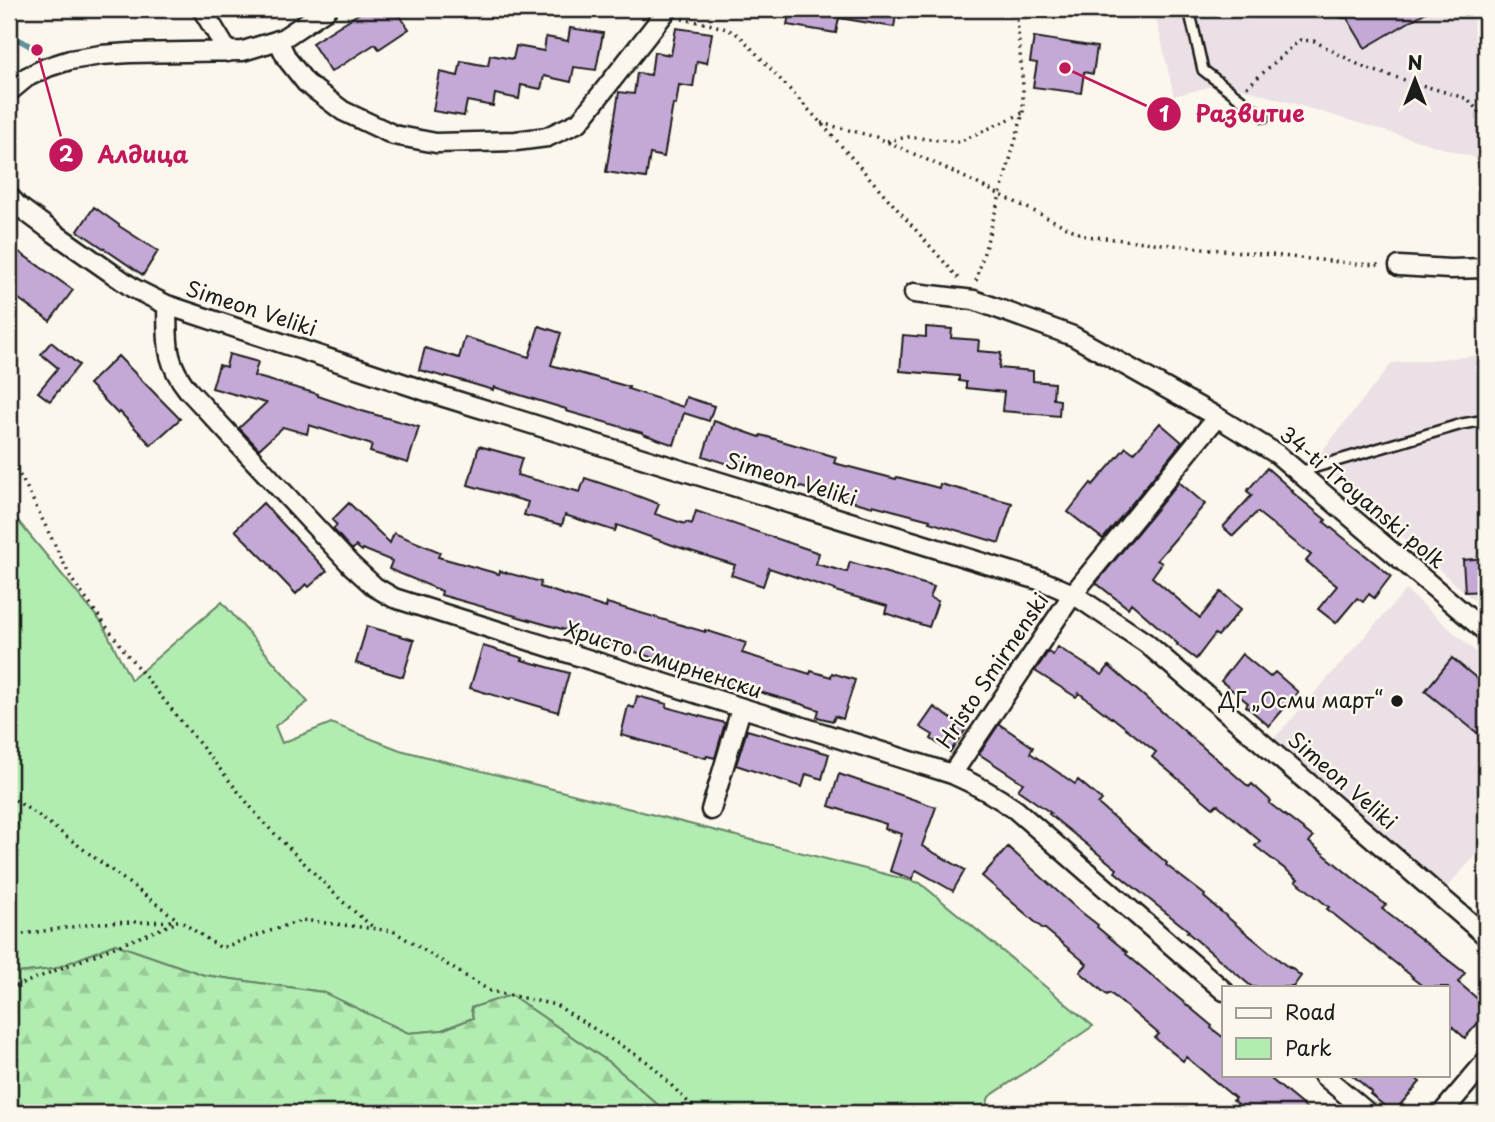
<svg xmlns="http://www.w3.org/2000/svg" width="1495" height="1122" viewBox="0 0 1495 1122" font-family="'Playpen Sans',sans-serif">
<defs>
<pattern id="forest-firs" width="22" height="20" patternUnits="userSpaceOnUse" patternTransform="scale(1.75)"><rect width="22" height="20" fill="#b1ecb1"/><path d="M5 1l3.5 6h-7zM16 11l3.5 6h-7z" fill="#98ca98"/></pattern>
</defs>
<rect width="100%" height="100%" fill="#fbf7ec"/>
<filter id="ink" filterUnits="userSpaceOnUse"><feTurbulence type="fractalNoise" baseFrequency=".0143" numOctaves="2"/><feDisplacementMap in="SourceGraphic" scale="14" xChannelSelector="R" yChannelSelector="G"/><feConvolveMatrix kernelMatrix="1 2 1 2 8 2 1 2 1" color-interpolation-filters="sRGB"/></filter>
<g filter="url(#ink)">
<path fill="#eae0e5" d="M1154,9H1486V161L1224,83L1174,96Z
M1486,355V611L1315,460L1392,363Z
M1406,590L1486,661V844L1446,888L1272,741Z"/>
<path fill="#b1ecb1" stroke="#668466" stroke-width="2" d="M9,510L102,623L131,680L222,602L308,702L275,726L282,743L331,723L400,750L920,883L1093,1026L989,1097L984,1113H667L613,1065L511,995L471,1008L473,1018L442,1030L408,1033L323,992L204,975L115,944L54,969L9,974Z"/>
<path fill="url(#forest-firs)" stroke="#668466" stroke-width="2" d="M115,944L204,975L323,992L408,1033L442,1030L473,1018L471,1008L511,995L613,1065L667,1113H9V974L54,969Z"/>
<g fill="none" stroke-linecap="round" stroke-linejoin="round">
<path stroke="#63909c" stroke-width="6" d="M9,34L37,50"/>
</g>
<path fill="#c4a9d6" stroke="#1c1c1c" stroke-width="2" d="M366,9H395L409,29L379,49L375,44L331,72L312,43Z
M790,9H897L894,27L839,18L836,33L787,25Z
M1350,9H1431L1365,48L1347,18L1351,14Z
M570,28L603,33L596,70L574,67L571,82L544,76L541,89L521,85L519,99L495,94L493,106L467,101L464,116L433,111L440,72L458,76L461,61L488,66L490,55L513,59L516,46L544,51L546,37L568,41Z
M676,28L712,33L707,63L697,61L693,87L679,85L676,105L673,104L664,157L650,154L646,178L606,172L619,92L634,94L637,73L651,75L654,52L671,55Z
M1034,37L1097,47L1093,74L1084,72L1081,93L1033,87L1037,63L1030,62Z
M94,207L119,225V226L158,251L143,275L78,231Z
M9,245L73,290L50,321L9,292Z
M539,326L561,333L551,365L629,387L628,389L683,407L686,397L714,406L709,421L684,413L674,445L643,434V433L566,411V409L494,387L493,390L446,376L445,377L419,370L425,348L459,358L465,337L529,357Z
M926,327L952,329L951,338L979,340L978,351L1001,353L999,368L1033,371V381L1054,383L1053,399L1060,400L1059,416L1002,411L1004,392L966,388V382L959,381V376L900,371L903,335L926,337Z
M51,342L79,365L50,401L38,392L58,368L41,354Z
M229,354L258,362L254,376L318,394V396L362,411L419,427L408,463L370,452L372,445L309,425L307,434L283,427L259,449L239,428L266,403L212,388L219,365L226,367Z
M118,356L180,419L151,445L120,412L118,414L89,384Z
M714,421L760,437L761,435L836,457L834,463L896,479L897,477L939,488L940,484L1012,503L999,543L929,522L930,520L873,505V507L844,499L750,473V471L703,456Z
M1160,423L1182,442L1103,539L1068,512L1091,483L1093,485L1126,447L1134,453Z
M479,446L522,458L517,475L580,492L585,478L627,492L659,504L655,514L685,524L686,522L692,524L696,511L819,553L816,564L847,572L850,562L934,587L930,598L938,601L929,627L885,613L887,606L835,591V590L769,568L763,586L731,575L735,565L678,547L617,525L615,531L565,515L562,525L524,515L528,502L468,485Z
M1267,468L1293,491L1292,492L1326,520L1324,522L1391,576L1374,598L1369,594L1363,602L1357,598L1336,623L1318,609L1337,586L1306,561L1311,555L1257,512L1233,536L1223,527L1252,495L1247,491Z
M1179,482L1205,504L1157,560L1162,563L1152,577L1200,618L1221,592L1241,609L1218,636L1215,634L1196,659L1177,645L1178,644L1131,603L1128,608L1096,583Z
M263,503L327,571L309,587L306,584L296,594L271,568L272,567L235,530Z
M349,503L390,543L394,533L440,552L438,557L499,574L500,571L541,582L540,587L606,608L607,603L705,632V630L746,643L742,653L810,674L811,671L831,677L832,673L855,680L843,719L835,716L833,721L817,717L819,710L801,704L732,684V686L691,672L692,670L576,633L441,595L442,591L389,569L392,561L363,549L362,551L356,546L352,550L333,529L337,525L332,520Z
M1486,558V591L1465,592L1463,560Z
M367,626L414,640L403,677L356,663Z
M483,646L523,658L522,660L569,673L558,712L511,698L510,700L470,688Z
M1058,647L1102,675L1109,666L1249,787L1252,784L1271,801L1269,803L1313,837L1309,842L1386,905L1382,909L1465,973L1458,982L1486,1006L1481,1012L1484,1016L1465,1038L1448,1023V987H1424L1412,978L1413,977L1327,909L1329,907L1296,881L1298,879L1255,846L1260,841L1217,804L1213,808L1152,757L1156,752L1112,717L1111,718L1079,693L1076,697L1035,671L1048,652L1053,655Z
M1242,654L1270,677L1275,672L1298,692L1269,726L1246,706L1248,703L1221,681Z
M1452,658L1486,686V740L1425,691Z
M637,696L667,704L666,707L725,723L715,758L707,756L706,758L621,735L628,706L634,708Z
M934,707L966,729L950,752L931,739L933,735L920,727Z
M999,724L1033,747L1030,753L1075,784L1078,780L1102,800L1098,804L1167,863L1166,865L1205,895L1204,897L1239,927L1289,968L1290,967L1301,976L1293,987H1252L1187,932L1189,931L1115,872L1117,869L1049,814L1051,813L1018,790L1023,783L979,754Z
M747,730L829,754L822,779L806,774L802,787L736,765Z
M839,774L936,807L922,846L965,870L953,891L916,870L912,879L890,871L902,834L885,829L886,824L829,806Z
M1008,847L1076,908L1098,925L1097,927L1127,952L1126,954L1212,1026L1211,1028L1224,1038V1075H1266L1312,1113H1250L1233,1100L1235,1098L1186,1057L1183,1061L1155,1038L1159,1034L1110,993L1107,995L1080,972L1087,964L1044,928L1043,929L982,876Z
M1352,1075H1412L1420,1082L1393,1113L1370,1094L1372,1092Z"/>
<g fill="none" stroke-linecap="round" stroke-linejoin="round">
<g stroke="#1c1c1c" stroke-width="14">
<path id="lane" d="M1189,9L1203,70L1264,117
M1335,9L1344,12
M1299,472L1462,424L1486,420"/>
</g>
<g stroke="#1c1c1c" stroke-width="23">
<path id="street" d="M202,9L228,52
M278,40L287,59L306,83L343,111L394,135L436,143L516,141L547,137L579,122L668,9
M9,92L27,77L48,67L70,60L101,55L130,53L243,51L282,39L327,9
M9,196L18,206L53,232L100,265L133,288L167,305L444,397L1045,582L1073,594L1146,643L1486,936
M1399,266L1450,269L1486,268
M914,293L974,300L1073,336L1217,417
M167,305C168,342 164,360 188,390L351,565L375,587L394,598L952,774C975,784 995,795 1016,810L1224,991
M952,774L1073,594L1217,417L1277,454L1486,632
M711,810L741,709
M1323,1075L1368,1113
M1442,1113L1486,1061"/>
</g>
<path stroke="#1c1c1c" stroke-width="3.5" stroke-dasharray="2 5" stroke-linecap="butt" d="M682,19C702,23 723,25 740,36L821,123L961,281
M1247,87L1300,40L1314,41L1365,68L1468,99L1486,121
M821,123L876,137L941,166L1085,236L1359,264L1381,265
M887,141L908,137L959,142L1023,113
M976,281L1023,113V86L1016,9
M9,457L26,486L72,580L126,653L262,821L343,902L374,928
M9,796L39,816L178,920
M9,936L100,923L180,921L221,948L302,920L393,931L490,991L556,1005L649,1063L699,1113
M9,989L175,923"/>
<use href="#lane" stroke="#fbf7ec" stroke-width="9"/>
<use href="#street" stroke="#fbf7ec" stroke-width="18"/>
</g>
</g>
<circle fill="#1c1c1c" stroke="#fbf7ec" stroke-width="2.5" cx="1397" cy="701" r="7"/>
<g text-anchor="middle" stroke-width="5" stroke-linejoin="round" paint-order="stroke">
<g font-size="21" fill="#1c1c1c" stroke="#fbf7ec">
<text transform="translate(251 309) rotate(18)" y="7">Simeon Veliki</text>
<text transform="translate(791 480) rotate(17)" y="7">Simeon Veliki</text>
<text transform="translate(1362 498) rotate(40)" y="7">34-ti Troyanski polk</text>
<text transform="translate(663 660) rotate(18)" y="7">Христо Смирненски</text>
<text transform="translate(993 671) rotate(-56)" y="7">Hristo Smirnenski</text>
<text transform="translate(1342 781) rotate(41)" y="7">Simeon Veliki</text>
</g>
<g font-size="21" fill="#1c1c1c" stroke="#fbf7ec" text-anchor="end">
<text x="1383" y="708">ДГ „Осми март“</text>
</g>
</g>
<path fill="none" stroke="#c2185b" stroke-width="2.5" d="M1065 68L1164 114M37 50L66 155"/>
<g fill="#c2185b" stroke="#fbf7ec" stroke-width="2.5">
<circle cx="1065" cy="68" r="7"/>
<circle cx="37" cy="50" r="7"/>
<circle cx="1164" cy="114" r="18"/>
<circle cx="66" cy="155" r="18"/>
</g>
<g font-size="21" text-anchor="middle" font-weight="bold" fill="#fff">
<text x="1164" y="122">1</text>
<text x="66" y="162">2</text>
</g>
<g font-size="23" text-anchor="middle" font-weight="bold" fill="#c2185b" stroke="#fbf7ec" stroke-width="5" stroke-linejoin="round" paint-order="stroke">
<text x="1250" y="122">Развитие</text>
<text x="143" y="163">Алдица</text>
</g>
<rect width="1495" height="1122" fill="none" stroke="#fbf7ec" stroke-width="35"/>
<rect x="18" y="18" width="1460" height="1087" fill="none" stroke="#1c1c1c" stroke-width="2.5" filter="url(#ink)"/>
<rect x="1222" y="986" width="228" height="91" fill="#fbf7ec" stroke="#a29f99" stroke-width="2"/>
<rect x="1236" y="1008" width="35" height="10" fill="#fbf7ec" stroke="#a29f99" stroke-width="2"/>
<text x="1285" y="1020" font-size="21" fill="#1c1c1c">Road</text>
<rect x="1236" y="1038" width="35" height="21" fill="#b1ecb1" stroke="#a29f99" stroke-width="2"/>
<text x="1285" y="1056" font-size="21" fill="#1c1c1c">Park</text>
<g transform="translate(1415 80)" stroke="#fbf7ec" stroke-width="5" paint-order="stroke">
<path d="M0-5L12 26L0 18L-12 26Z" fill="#1c1c1c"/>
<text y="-10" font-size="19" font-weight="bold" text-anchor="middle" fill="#1c1c1c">N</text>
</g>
</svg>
